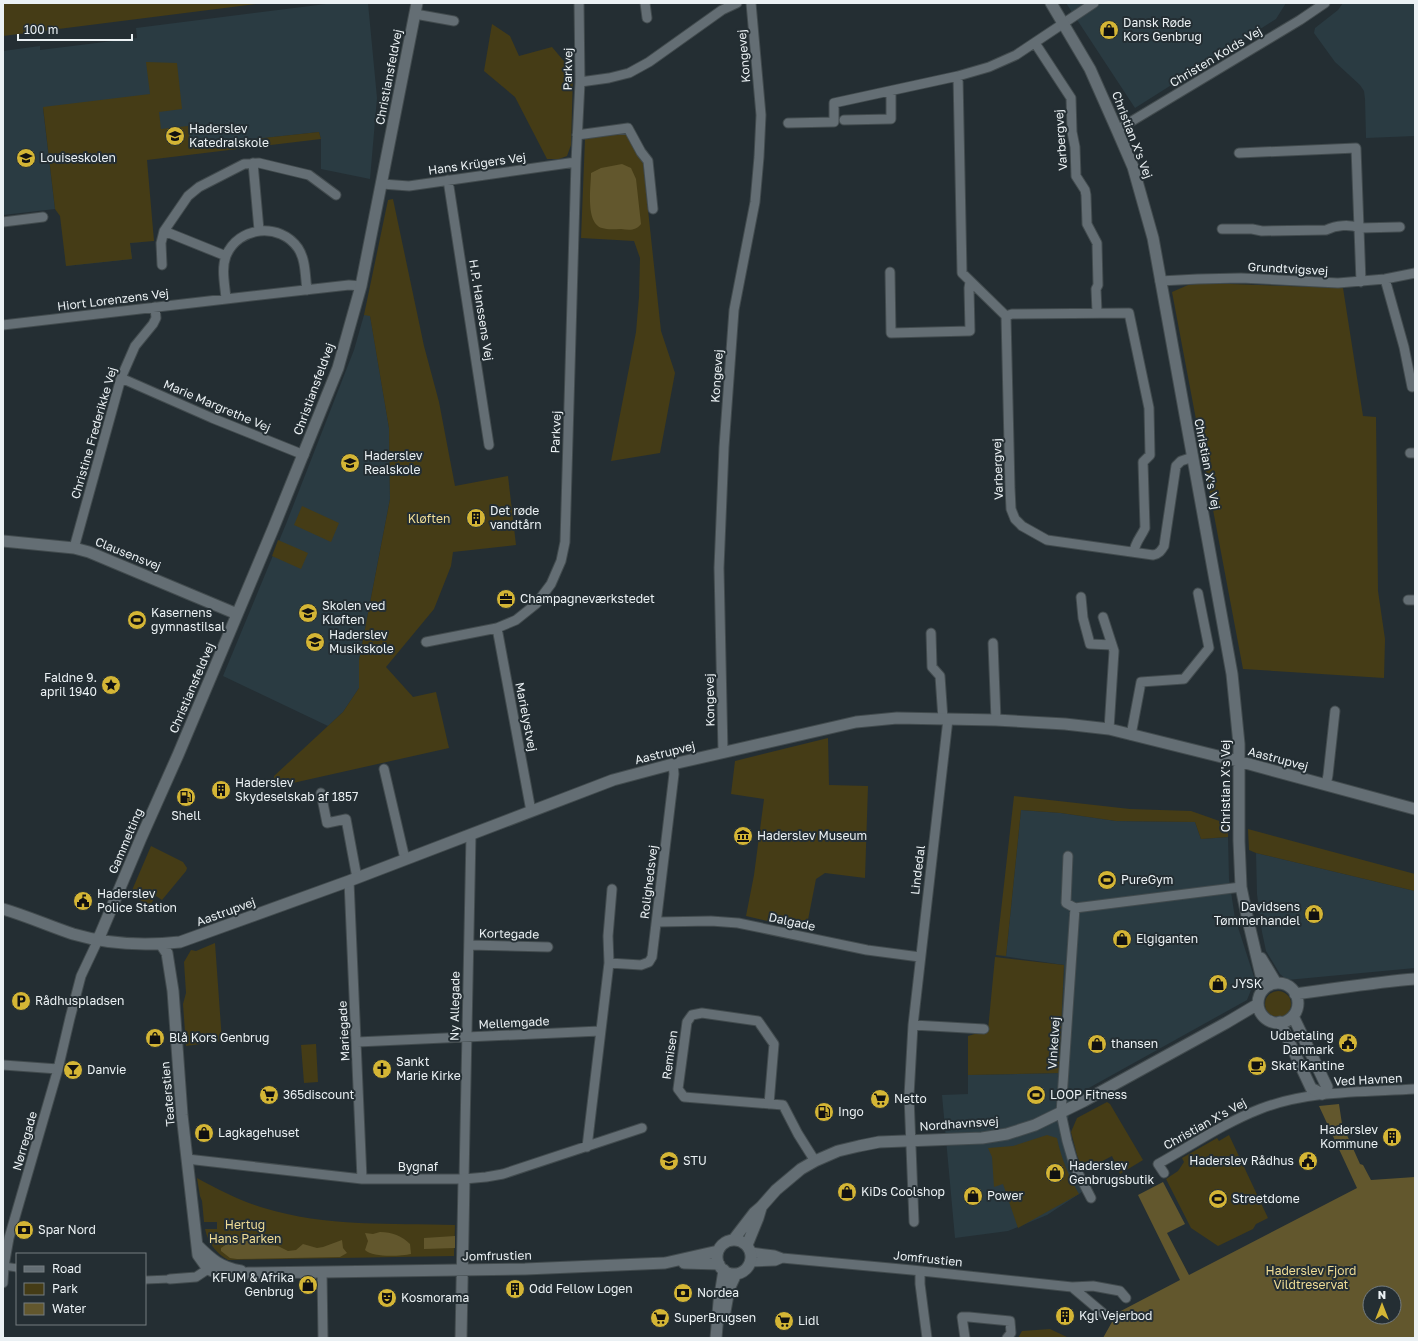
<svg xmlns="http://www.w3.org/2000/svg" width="1418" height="1341" viewBox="0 0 1418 1341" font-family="'Golos Text',sans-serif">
<rect width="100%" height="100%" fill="#242e33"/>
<path fill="#2a3b42" d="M334,3H368L377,98L370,179L321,169V139L319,132L133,153L143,242L130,243L132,259L66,266L57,106L43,108L55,209L3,215V51L40,46V50L137,38L136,28Z
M1066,3H1286L1276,19L1135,108Z
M1343,3H1415V136L1366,138L1365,99L1364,91L1360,85L1335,62L1314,33L1315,28L1338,10Z
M364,315H370L389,428L390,499L359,660V688L343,712L328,726L223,676L286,524L354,350Z
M1021,810L1061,813L1116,821L1195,822L1201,839L1228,837L1229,879L1235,918L1255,980L1247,1000L1078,1094L1069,1115L1067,1125L1082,1192L1047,1215L1008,1231L955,1238L942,1095L968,1094V1075L1059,1073L1064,965L996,955L1006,956Z
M1256,853L1415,891V968L1287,980L1280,974L1266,951L1262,932L1257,894Z"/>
<path fill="#453c16" d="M3,3H264L3,36Z
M492,24L510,36L519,56L552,47L573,72L571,145L567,156L559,159H547L515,97L484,71Z
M146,62L177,63L182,109L159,112L161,129L188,126L190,146L319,132L321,139L147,160L154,241L130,243L132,259L66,266L60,216L55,209L43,107L150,94Z
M622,132L627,134L643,163L661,331L675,373L660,453L611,461L636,332L639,297L640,258L634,241L581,238L585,139Z
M393,199L424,346L439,402L455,486L508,476L516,545L453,552L451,566L434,609L386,667L413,697L436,692L449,748L275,787L274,776L343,712L359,688V660L390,499L389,428L370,316L364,315L388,200Z
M1203,283L1343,288L1363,416L1376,417L1378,591L1385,639L1384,678L1243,669L1172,292L1188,285Z
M302,506L339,523L331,542L294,525Z
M278,540L308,553L301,569L272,556Z
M828,738L829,785L868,786L865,878L825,873L816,879L806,930L746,916L754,875L764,799L731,794L735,761Z
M1014,796L1130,809L1191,811L1228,824V837L1201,839L1195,822L1116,821L1061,813L1021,810L1006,956L996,955Z
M1248,829L1415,874V891L1256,853L1249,850Z
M151,846L183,862L187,868L186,871L162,900L156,896L150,905L130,895Z
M215,943L222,1041L186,1046L183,1004L186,993L184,962L191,950L196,951Z
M995,957L1064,965L1059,1073L968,1075V1036L988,1030Z
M1265 1004a13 13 0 1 1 26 0a13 13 0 1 1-26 0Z
M316,1044L318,1082L304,1083L301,1045Z
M1107,1102L1110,1104L1143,1160L1120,1174L1112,1156L1083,1171L1077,1155L1071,1132L1077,1118Z
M1047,1135L1057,1138C1061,1158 1069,1177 1079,1194L1018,1228L1003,1184L994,1187L992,1157L988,1148L1013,1146Z
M1229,1135L1268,1218L1256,1224L1253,1229L1218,1246L1191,1228L1166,1179L1178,1171L1184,1162L1182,1158L1217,1138L1219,1141Z
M197,1178C219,1190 240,1201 264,1208C325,1227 392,1223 455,1225L454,1256L228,1260C216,1253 208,1243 205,1229H217V1222H204L202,1201L200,1196Z
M1050,1329L1069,1338H1018L1022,1331Z"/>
<path fill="#62572d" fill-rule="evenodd" d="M622,164L631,168L636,179L641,224C636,231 629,230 621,229C615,229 608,230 602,228C585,223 591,187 591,173L601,168Z
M1339,1104L1342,1124L1360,1164L1363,1165L1371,1180L1415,1177V1338H1103L1117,1313L1180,1280L1138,1195L1163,1182L1185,1224L1167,1233L1189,1275L1357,1188L1319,1106ZM1370,1293H1394V1317H1370Z
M380,1232C392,1232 402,1236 410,1244L411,1254C401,1256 373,1258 365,1250L368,1241L365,1233L373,1234Z
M455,1236V1248L424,1249V1238Z
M240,1238L249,1239L266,1245L278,1246L288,1251L296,1250L303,1244L317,1248L323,1247L342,1240L343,1248L347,1253L340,1257L237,1259L230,1258L221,1251V1248L230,1242Z"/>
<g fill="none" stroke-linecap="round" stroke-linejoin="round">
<g stroke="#424b4e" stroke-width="9">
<path id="pedestrian" d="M4,1266L17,1268
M145,1280L170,1279"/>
</g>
<g stroke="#424b4e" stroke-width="11">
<path id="minor" d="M645,3L647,18
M415,14L454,21
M1035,43L1071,98L1072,132L1075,147L1076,176L1085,190L1086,195L1087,224L1097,243L1098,285L1096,289L1097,312
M958,76L962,273L1006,316L1010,488L1011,509L1015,519L1022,526L1047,540L1153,555C1159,554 1161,551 1164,546L1176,466L1181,461L1193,457
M580,82L609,78L629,73L649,62L722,10L737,3
M844,120L891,119V91
M788,123L834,122V103L958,76L989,67L1016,55L1094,3
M1117,130L1300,20L1325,3
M577,135L628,128L641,152L648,161L653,209
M1239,153L1356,148L1361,282
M253,163L259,230
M448,180L489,445
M382,184L409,186L576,162
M3,222L43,217
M1222,229H1252L1262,231L1326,230C1336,225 1350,224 1360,228L1400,227
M164,231L226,256
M162,265L161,243L164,231L188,196L199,187L244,164L259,163L309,175L336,195
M890,272L891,333L970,331L969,288L970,282
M1385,279L1404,347L1412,387
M1160,281L1198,279L1241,278L1338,283L1385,279L1415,273
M226,299C225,285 221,269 226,256C238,226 280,222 298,248C306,260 305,276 307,290
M1006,316L1012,314L1129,313L1149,408L1150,455L1143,462L1145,528C1141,537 1135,542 1134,552
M3,325L226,299L349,285L361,286
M121,378L212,418L304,455
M1410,453H1415
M74,548L121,378L135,346L153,324L156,318L155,307
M1081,597L1083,618L1090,644L1112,645
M1408,600H1415
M1103,617L1114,651L1109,729
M497,628L531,811
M931,633L932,667L940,676L943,719
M426,642L497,628L516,620L536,604L551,584L561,561L565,542L576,162L580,82L579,3
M993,643L996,720
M1131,735L1141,682L1184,679L1209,648L1198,593
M723,752L719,568L724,447L734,310L755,202L759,157L761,115L751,3
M384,769L405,859
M1326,785L1328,775L1335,711
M321,793L327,823L346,819L357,878
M1068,856L1066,903L1075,908
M349,881L362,1179
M657,922L711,921L738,923L867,950L920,957
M469,945L548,947
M609,963L608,936L612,889
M913,1025L984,1029
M357,1042L600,1031
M3,1065L58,1069
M769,1104L774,1044L758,1021L702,1013L692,1015L687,1022L678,1089L684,1097L783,1105L798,1134L815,1161
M587,1147L609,963L641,965L649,962L652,957L674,774L673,764
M187,1159L362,1179H464L486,1177L503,1174L642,1128
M1164,1173L1158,1164C1192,1145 1224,1123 1260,1109C1309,1090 1364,1092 1415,1089
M464,1179L471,834
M1091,1198L1074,1165L1067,1141L1061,1113L1075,908L1241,887
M914,1222L909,1096L913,1025L948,719
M751,1252L774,1255L782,1258L912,1270L1072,1287L1093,1286L1120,1291L1126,1298
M750,1262L775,1261L782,1258
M920,1271V1284L927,1338
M322,1272L323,1338
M170,1279L196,1277L208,1269
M3,1283L4,1266L9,1238L58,1069L70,1018L81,976L98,940
M1072,1287L1104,1314
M965,1338L962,1317H969L1010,1321L1011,1333L1007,1338"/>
</g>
<g stroke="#424b4e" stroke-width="13">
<path id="tertiary" d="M1051,3L1090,69L1117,130L1133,167L1153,238L1232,674L1239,744V841L1241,887L1247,916L1264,988
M3,541L74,548L89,552L237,614
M3,909C27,916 49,926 73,934C107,944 144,946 180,942L349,881L613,780L673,764L856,722L897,718L996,720L1065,724L1109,729L1238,761L1415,809
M98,940L141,838L178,755L273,529L338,368L361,286L417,3
M161,944L167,953L173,991L182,1115L198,1255L208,1269L217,1273L234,1276L248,1273L525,1269L665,1263L718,1251
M1261,958L1276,983
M1258 1003a20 20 0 1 1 40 0a20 20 0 1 1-40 0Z
M1295,994C1335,989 1375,982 1415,979
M1280,1022L1311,1088L1322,1094L1327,1087L1293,1016
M734,1239L754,1213L761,1207L776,1190L801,1169L815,1161L838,1151L859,1146L879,1142L982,1138L1007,1134L1035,1125L1084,1101L1226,1023L1258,1004
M717 1257a17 17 0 1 1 34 0a17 17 0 1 1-34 0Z
M197,1245C212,1260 220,1267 241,1271
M747,1245L758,1218L761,1208
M684,1263L719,1264
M724,1317L729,1289L736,1274
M461,1338L464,1179
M716,1338L719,1302L724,1270"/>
</g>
<use href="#pedestrian" stroke="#646e74" stroke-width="7"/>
<use href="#minor" stroke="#646e74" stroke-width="9"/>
<use href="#tertiary" stroke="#646e74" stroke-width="11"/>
</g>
<defs>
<g id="shop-disc" transform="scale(1)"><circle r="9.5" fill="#d4b535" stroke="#242e33"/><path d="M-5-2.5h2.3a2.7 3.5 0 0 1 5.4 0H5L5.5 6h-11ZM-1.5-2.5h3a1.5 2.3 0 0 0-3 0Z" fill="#111"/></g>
<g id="school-disc" transform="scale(1)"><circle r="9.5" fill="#d4b535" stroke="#242e33"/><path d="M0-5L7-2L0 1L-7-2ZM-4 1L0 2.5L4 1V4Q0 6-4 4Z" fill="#111"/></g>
<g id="building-disc" transform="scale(1)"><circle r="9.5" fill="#d4b535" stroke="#242e33"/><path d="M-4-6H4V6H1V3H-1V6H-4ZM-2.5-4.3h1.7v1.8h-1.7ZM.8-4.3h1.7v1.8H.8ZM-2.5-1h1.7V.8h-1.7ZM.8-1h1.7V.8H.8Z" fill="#111"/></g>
<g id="office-disc" transform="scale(1)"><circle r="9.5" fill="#d4b535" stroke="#242e33"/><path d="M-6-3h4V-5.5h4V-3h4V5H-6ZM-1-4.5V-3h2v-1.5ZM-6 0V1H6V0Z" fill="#111"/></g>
<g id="stadium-disc" transform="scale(1)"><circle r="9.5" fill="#d4b535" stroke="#242e33"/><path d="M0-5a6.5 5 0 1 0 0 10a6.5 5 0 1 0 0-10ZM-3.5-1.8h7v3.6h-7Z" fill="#111"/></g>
<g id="sight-disc" transform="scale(1)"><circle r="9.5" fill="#d4b535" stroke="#242e33"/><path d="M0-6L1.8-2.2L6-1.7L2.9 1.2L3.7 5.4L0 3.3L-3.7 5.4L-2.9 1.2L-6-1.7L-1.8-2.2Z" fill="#111"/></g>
<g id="fuel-disc" transform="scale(1)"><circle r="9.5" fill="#d4b535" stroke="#242e33"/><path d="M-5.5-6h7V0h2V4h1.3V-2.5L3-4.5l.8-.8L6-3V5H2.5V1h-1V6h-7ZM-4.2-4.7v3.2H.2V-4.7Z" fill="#111"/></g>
<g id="museum-disc" transform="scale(1)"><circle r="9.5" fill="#d4b535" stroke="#242e33"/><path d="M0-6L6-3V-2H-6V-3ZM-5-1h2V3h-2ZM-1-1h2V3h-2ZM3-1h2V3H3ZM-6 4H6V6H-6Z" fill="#111"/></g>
<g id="civic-disc" transform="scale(1)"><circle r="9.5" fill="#d4b535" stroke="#242e33"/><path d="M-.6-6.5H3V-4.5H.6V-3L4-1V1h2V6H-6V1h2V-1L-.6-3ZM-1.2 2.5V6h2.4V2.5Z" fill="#111"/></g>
<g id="parking-disc" transform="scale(1)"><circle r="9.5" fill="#d4b535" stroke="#242e33"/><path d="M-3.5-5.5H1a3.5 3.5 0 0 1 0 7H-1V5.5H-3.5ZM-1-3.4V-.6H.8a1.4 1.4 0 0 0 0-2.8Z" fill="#111"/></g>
<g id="cafe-disc" transform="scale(1)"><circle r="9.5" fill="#d4b535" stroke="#242e33"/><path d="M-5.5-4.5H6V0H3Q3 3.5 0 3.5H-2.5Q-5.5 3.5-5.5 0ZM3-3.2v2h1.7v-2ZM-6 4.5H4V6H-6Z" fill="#111"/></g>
<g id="church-disc" transform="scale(1)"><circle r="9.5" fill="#d4b535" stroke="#242e33"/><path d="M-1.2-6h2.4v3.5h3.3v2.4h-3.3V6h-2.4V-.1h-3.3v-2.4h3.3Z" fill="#111"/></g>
<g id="bar-disc" transform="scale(1)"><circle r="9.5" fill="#d4b535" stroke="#242e33"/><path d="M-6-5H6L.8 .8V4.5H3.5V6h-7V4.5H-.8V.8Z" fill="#111"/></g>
<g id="supermarket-disc" transform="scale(1)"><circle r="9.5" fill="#d4b535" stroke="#242e33"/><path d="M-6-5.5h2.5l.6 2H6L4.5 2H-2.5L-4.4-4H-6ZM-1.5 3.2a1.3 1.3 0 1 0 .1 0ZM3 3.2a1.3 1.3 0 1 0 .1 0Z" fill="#111"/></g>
<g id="bank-disc" transform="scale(1)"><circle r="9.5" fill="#d4b535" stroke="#242e33"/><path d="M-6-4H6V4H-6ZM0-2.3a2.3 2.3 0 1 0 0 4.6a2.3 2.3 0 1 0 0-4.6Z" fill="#111"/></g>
<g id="theatre-disc" transform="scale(1)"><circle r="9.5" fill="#d4b535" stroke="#242e33"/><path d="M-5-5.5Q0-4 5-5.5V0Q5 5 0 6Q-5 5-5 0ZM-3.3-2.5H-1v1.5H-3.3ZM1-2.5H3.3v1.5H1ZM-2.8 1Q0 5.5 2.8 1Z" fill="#111"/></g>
</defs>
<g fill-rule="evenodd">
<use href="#shop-disc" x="1109" y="30"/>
<use href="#school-disc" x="175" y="136"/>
<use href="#school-disc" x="26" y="158"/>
<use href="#school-disc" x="350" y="463"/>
<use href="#building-disc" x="476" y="518"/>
<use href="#office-disc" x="506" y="599"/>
<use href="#school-disc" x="308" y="613"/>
<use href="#stadium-disc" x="137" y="620"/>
<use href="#school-disc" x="315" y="642"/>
<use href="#sight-disc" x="111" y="685"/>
<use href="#building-disc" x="221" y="790"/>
<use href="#fuel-disc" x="186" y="797"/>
<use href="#museum-disc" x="743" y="836"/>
<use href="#stadium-disc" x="1107" y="880"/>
<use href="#civic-disc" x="83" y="901"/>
<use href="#shop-disc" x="1314" y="914"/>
<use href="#shop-disc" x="1122" y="939"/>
<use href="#shop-disc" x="1218" y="984"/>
<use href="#parking-disc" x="21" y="1001"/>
<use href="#shop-disc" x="155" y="1038"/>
<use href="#civic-disc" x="1348" y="1043"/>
<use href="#shop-disc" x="1097" y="1044"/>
<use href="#cafe-disc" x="1257" y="1066"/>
<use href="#church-disc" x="382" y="1069"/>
<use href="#bar-disc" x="73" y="1070"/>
<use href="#supermarket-disc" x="269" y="1095"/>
<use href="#stadium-disc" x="1036" y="1095"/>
<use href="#supermarket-disc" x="880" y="1099"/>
<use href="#fuel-disc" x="824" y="1112"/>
<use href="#shop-disc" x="204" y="1133"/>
<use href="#building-disc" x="1392" y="1137"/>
<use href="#school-disc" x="669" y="1161"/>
<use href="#civic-disc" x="1308" y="1161"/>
<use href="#shop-disc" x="1055" y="1173"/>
<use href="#shop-disc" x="847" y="1192"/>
<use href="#shop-disc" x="973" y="1196"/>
<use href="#stadium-disc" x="1218" y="1199"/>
<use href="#bank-disc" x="24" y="1230"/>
<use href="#shop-disc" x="308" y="1285"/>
<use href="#building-disc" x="515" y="1289"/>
<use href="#bank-disc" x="683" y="1293"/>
<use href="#theatre-disc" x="387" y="1298"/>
<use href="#building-disc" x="1065" y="1316"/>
<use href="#supermarket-disc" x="660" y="1318"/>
<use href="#supermarket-disc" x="784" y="1321"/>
</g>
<g text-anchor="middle" stroke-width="4" stroke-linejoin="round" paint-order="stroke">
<g font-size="12" fill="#ebf1f4" stroke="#242e33" text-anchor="start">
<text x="1123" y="27">Dansk Røde<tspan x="1123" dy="14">Kors Genbrug</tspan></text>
<text x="189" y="133">Haderslev<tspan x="189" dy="14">Katedralskole</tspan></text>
<text x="40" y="162">Louiseskolen</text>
<text x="364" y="460">Haderslev<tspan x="364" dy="14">Realskole</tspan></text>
<text x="490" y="515">Det røde<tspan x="490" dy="14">vandtårn</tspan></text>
<text x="520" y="603">Champagneværkstedet</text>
<text x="322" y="610">Skolen ved<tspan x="322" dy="14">Kløften</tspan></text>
<text x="151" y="617">Kasernens<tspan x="151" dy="14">gymnastilsal</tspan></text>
<text x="329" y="639">Haderslev<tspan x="329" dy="14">Musikskole</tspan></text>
<text x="97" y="682" text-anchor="end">Faldne 9.<tspan x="97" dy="14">april 1940</tspan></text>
<text x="235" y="787">Haderslev<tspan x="235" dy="14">Skydeselskab af 1857</tspan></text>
<text x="186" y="820" text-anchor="middle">Shell</text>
<text x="757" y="840">Haderslev Museum</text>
<text x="1121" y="884">PureGym</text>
<text x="97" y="898">Haderslev<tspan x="97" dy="14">Police Station</tspan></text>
<text x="1300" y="911" text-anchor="end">Davidsens<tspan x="1300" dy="14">Tømmerhandel</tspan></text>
<text x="1136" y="943">Elgiganten</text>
<text x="1232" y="988">JYSK</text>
<text x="35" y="1005">Rådhuspladsen</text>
<text x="1334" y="1040" text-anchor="end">Udbetaling<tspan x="1334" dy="14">Danmark</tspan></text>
<text x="169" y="1042">Blå Kors Genbrug</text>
<text x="1111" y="1048">thansen</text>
<text x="396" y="1066">Sankt<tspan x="396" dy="14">Marie Kirke</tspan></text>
<text x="1271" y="1070">Skat Kantine</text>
<text x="87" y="1074">Danvie</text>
<text x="283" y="1099">365discount</text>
<text x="1050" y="1099">LOOP Fitness</text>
<text x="894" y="1103">Netto</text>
<text x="838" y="1116">Ingo</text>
<text x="1378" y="1134" text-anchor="end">Haderslev<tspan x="1378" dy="14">Kommune</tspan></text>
<text x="218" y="1137">Lagkagehuset</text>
<text x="683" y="1165">STU</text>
<text x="1294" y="1165" text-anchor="end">Haderslev Rådhus</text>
<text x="1069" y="1170">Haderslev<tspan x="1069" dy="14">Genbrugsbutik</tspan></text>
<text x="861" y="1196">KiDs Coolshop</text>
<text x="987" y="1200">Power</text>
<text x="1232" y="1203">Streetdome</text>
<text x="38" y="1234">Spar Nord</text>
<text x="294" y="1282" text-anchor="end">KFUM &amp; Afrika<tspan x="294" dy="14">Genbrug</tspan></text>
<text x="529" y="1293">Odd Fellow Logen</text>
<text x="697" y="1297">Nordea</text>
<text x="401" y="1302">Kosmorama</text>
<text x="1079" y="1320">Kgl Vejerbod</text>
<text x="674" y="1322">SuperBrugsen</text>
<text x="798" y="1325">Lidl</text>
</g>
<g font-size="12" fill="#ebf1f4" stroke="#242e33">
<text transform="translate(744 56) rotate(-95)" y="4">Kongevej</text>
<text transform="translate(1216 57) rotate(-31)" y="4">Christen Kolds Vej</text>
<text transform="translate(568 69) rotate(-89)" y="4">Parkvej</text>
<text transform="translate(389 77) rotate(-79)" y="4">Christiansfeldvej</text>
<text transform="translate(1132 135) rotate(69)" y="4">Christian X's Vej</text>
<text transform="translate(1061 140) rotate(-94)" y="4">Varbergvej</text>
<text transform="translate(477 164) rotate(-8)" y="4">Hans Krügers Vej</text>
<text transform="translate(1288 269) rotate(3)" y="4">Grundtvigsvej</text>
<text transform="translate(113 300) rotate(-7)" y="4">Hiort Lorenzens Vej</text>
<text transform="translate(481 310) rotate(81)" y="4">H.P. Hanssens Vej</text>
<text transform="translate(717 376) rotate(-86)" y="4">Kongevej</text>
<text transform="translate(314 389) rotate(-70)" y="4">Christiansfeldvej</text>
<text transform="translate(217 406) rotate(23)" y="4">Marie Margrethe Vej</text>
<text transform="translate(556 432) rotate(-88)" y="4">Parkvej</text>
<text transform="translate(94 433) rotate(-74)" y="4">Christine Frederikke Vej</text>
<text transform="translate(1207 464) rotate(79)" y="4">Christian X's Vej</text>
<text transform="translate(998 469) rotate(-92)" y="4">Varbergvej</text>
<text transform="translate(128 554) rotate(22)" y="4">Clausensvej</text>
<text transform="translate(192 688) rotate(-67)" y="4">Christiansfeldvej</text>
<text transform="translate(710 700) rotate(-91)" y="4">Kongevej</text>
<text transform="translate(526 717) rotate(79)" y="4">Marielystvej</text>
<text transform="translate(665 753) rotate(-14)" y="4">Aastrupvej</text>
<text transform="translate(1278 759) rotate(15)" y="4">Aastrupvej</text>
<text transform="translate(1226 786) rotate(-90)" y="4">Christian X's Vej</text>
<text transform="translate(126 841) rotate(-67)" y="4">Gammelting</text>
<text transform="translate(918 870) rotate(-83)" y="4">Lindedal</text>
<text transform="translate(649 882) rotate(-83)" y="4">Rolighedsvej</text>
<text transform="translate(226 912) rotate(-20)" y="4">Aastrupvej</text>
<text transform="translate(792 922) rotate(12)" y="4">Dalgade</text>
<text transform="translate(509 934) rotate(1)" y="4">Kortegade</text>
<text transform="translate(455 1006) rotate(-89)" y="4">Ny Allegade</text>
<text transform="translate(514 1023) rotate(-3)" y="4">Mellemgade</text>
<text transform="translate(344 1031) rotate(-93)" y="4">Mariegade</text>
<text transform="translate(1054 1043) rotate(-86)" y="4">Vinkelvej</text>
<text transform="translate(670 1055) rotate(-82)" y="4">Remisen</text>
<text transform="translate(1368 1080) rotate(-3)" y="4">Ved Havnen</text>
<text transform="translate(168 1094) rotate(-95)" y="4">Teaterstien</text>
<text transform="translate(959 1124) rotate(-4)" y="4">Nordhavnsvej</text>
<text transform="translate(1205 1124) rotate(-29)" y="4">Christian X's Vej</text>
<text transform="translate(25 1141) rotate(-74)" y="4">Nørregade</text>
<text x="418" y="1171">Bygnaf</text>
<text transform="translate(497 1256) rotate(-1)" y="4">Jomfrustien</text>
<text transform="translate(928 1259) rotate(6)" y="4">Jomfrustien</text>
</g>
<g font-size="12" fill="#f0dd96" stroke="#242e33">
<text x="429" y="523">Kløften</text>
<text x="245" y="1229">Hertug<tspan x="245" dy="14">Hans Parken</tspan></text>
<text x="1311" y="1275">Haderslev Fjord<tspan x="1311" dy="14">Vildtreservat</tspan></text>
</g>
</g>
<rect width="1418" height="1341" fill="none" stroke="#ebf1f4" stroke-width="8"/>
<rect x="16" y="1253" width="130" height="72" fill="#242e33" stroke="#747c80"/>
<rect x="24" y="1266" width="20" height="6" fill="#646e74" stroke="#747c80"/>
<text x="52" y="1273" font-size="12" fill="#ebf1f4">Road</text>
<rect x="24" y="1283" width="20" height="12" fill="#453c16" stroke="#747c80"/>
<text x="52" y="1293" font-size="12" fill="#ebf1f4">Park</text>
<rect x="24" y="1303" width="20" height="12" fill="#62572d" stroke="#747c80"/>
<text x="52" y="1313" font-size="12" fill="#ebf1f4">Water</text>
<g transform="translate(1382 1305)"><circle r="19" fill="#242e33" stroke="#747c80"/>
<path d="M0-3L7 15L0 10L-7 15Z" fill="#d4b535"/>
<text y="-6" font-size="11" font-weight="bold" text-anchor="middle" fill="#ebf1f4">N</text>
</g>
<path d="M18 34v6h114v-6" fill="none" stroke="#ebf1f4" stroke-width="2"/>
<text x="24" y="34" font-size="12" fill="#ebf1f4" stroke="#242e33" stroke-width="3" paint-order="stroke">100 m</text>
</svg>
